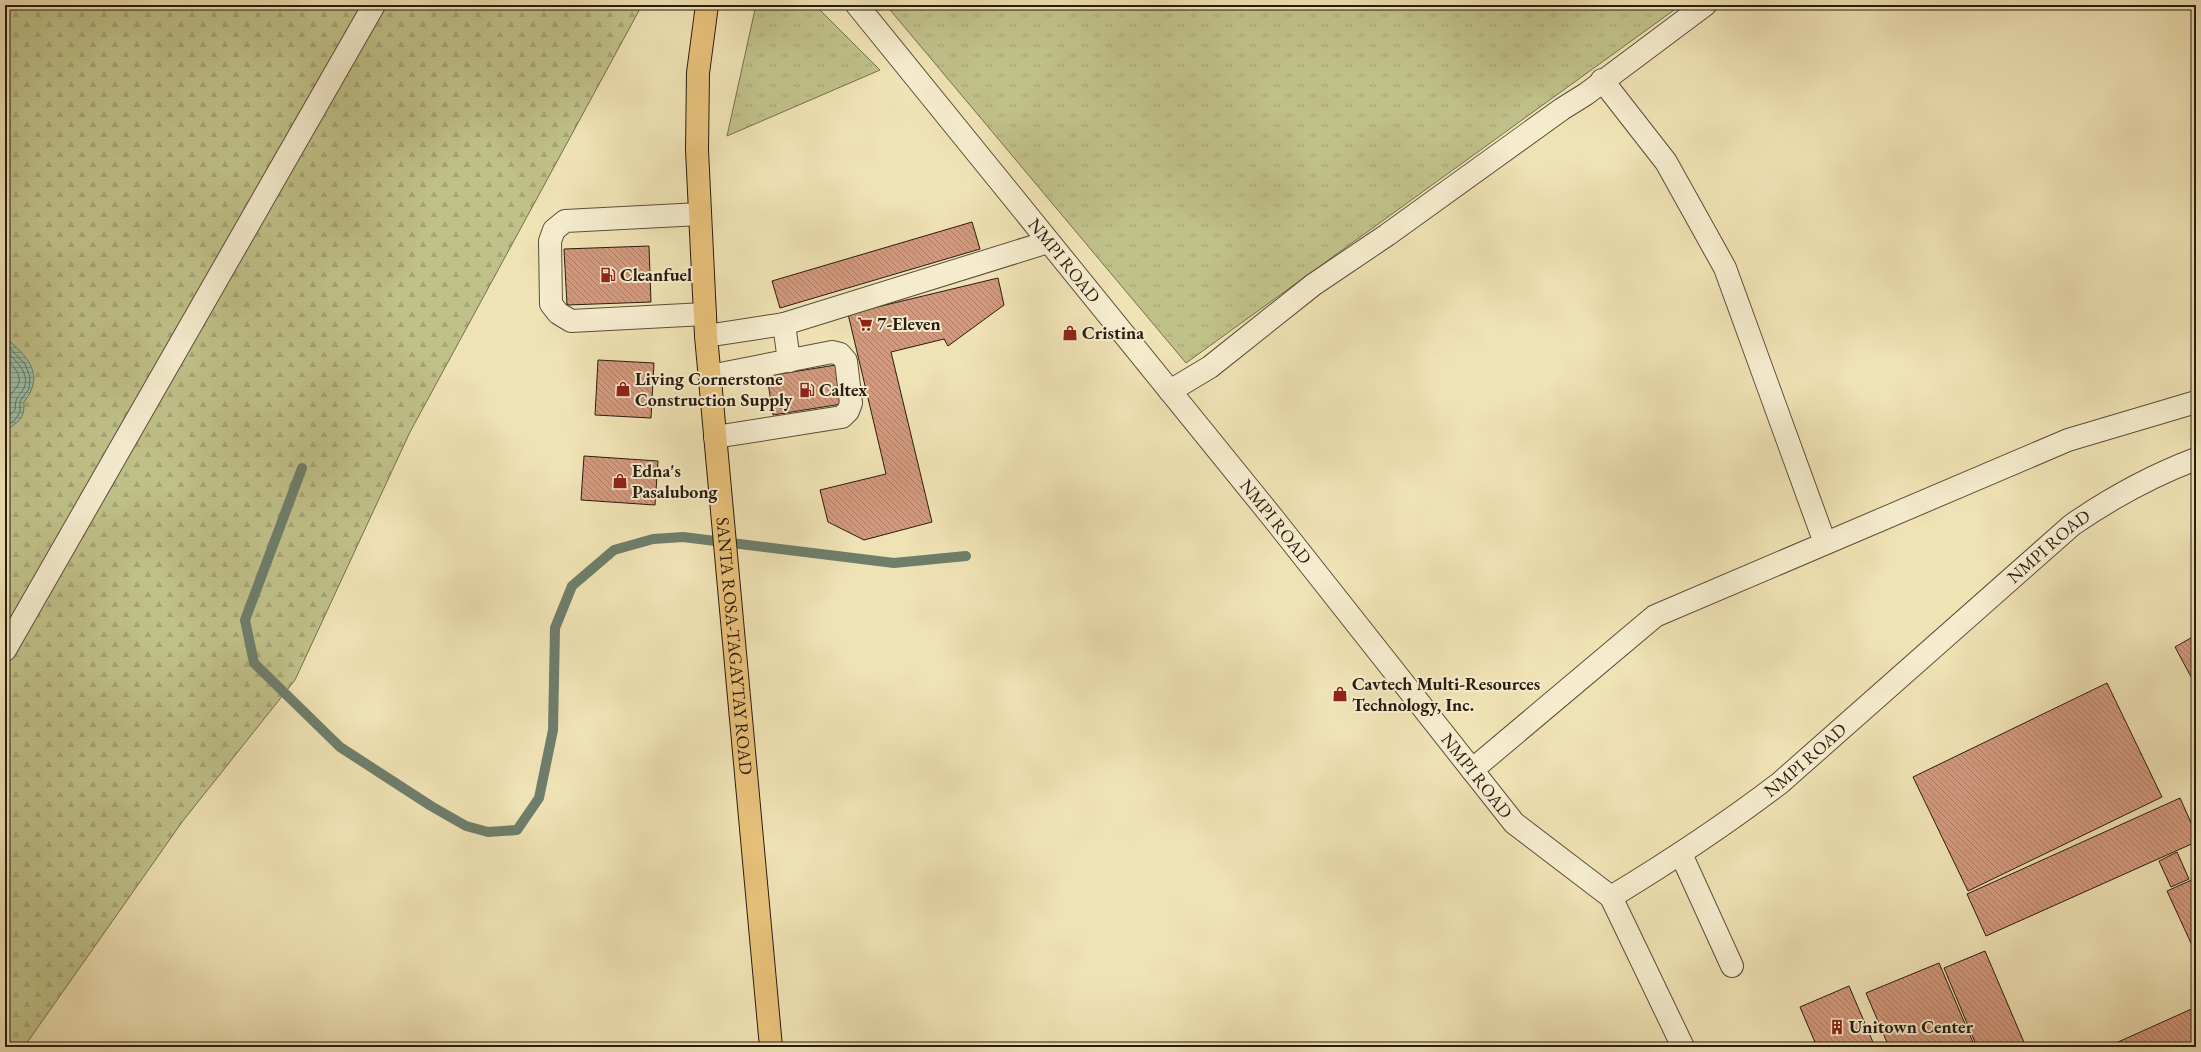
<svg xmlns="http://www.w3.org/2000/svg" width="2201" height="1052" viewBox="0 0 2201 1052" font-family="'EB Garamond',serif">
<defs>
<pattern id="grass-tufts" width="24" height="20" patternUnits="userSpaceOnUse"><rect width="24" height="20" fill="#c0c189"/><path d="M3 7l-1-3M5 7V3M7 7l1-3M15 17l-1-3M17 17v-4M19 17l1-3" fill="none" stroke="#a5a575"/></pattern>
<pattern id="forest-firs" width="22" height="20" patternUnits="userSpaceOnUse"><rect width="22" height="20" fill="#c0c189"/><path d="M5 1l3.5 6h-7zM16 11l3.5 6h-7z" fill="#a5a575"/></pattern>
<pattern id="water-rules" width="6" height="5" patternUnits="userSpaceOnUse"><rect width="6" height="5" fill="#9bbfa8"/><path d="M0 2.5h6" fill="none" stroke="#7f9a87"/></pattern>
<pattern id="building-back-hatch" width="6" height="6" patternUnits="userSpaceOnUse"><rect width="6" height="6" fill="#d4997c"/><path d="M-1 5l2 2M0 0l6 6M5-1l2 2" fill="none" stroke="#ac7c64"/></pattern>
</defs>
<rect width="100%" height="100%" fill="#efe2b4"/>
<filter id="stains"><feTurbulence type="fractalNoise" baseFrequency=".005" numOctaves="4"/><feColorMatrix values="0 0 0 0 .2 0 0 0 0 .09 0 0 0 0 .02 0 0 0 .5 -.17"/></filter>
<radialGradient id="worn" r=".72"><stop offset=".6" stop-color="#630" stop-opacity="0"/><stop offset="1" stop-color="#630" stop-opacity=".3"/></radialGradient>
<path fill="url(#grass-tufts)" stroke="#756e4c" d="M756,5H815L880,70L727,136Z
M886,5H1681L1186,363Z"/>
<path fill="url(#forest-firs)" stroke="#756e4c" d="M5,5H642L410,432L295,680L182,822L24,1047H5Z"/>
<path fill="url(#water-rules)" stroke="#6e7e6b" d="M5,337C27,356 46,374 24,402C25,419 18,422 5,431Z"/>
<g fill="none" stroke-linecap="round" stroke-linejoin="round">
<path stroke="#626e5c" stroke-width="1" d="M5,343L25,364L30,377L29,389L20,401V412L15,420L5,427
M5,350C14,359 31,373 24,388C18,399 16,394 15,410L5,421
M5,358C12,364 23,375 18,385C16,389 12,392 10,396C7,403 11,408 5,413"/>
<path stroke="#6e7e6b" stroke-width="10" d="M302,468L245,620L254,663L340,747L431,806L466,826L488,832L517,830L539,798L553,730L555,628L572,586L614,550L653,539L683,537L894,563L966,556"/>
</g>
<path fill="url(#building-back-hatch)" stroke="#2a1c0f" d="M972,222L980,249L780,308L772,281Z
M649,246L651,302L567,305L564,249Z
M998,278L1004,305L948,346L944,339L891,352L932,522L864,540L828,522L820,490L886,474L848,314Z
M598,360L654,363L651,418L595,415Z
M842,364L848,403L773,415L767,376Z
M584,456L658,461L655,505L581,500Z
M2196,635V686L2175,647Z
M2107,683L2162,797L1968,891L1913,777Z
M2180,798L2196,834V842L1986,936L1967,894Z
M2177,852L2189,879L2171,887L2159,861Z
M2196,878V954L2167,891Z
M1985,951L2026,1047H1977L1944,968Z
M1939,963L1975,1047H1889L1866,993Z
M1849,986L1875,1047H1817L1800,1007Z
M2196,1007V1047H2107Z"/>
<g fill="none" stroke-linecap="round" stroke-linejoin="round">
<g stroke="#5b4e38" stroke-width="24">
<g id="minor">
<path id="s1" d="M857,5L1273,518L1514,823L1611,897L1683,1047"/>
<path d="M1602,80L1666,162L1725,268L1825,543"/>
<path d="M700,214L565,221L554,230L550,241L551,304L558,313L571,321L705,314"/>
<path d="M784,324L789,361"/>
<path d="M706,336L784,324L1048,242"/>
<path d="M710,376L832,352L840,354L846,361L851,403L848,411L842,417L715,437"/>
<path d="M1170,391L1210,367L1313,285L1387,235L1562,109L1586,94L1705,5"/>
<path d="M5,650L374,5"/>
<path d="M1472,770L1655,616L2068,440L2196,402"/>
<path d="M1681,854L1732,966"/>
<path id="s2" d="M1611,897C1669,862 1725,825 1780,783L2072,525C2111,498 2151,476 2196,459"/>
</g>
</g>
<g stroke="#2a1c0f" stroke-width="24">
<g id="major">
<path id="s3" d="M707,5L698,73L697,150L706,336L771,1047"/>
</g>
</g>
<use href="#minor" stroke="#f5ecce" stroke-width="22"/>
<use href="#major" stroke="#e8c17a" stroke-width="22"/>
</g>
<defs>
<g id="fuel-bare" transform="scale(1.2)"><path d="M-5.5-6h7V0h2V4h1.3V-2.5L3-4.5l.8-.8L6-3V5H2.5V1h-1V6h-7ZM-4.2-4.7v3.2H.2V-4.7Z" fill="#8f2418" stroke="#f5ecce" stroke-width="2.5" paint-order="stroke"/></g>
<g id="supermarket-bare" transform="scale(1.2)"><path d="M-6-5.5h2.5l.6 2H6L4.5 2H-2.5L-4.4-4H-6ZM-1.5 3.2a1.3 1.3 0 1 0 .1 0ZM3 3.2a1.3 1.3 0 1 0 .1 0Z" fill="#8f2418" stroke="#f5ecce" stroke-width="2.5" paint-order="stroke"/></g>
<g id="shop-bare" transform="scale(1.2)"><path d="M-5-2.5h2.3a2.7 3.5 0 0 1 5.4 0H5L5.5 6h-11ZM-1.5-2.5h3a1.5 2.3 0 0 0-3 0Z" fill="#8f2418" stroke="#f5ecce" stroke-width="2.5" paint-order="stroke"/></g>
<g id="building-bare" transform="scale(1.2)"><path d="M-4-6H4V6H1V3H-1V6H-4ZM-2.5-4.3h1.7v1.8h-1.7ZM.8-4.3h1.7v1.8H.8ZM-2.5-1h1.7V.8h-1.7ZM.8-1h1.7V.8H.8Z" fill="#8f2418" stroke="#f5ecce" stroke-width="2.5" paint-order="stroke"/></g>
</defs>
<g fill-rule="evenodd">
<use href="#fuel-bare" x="608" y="275"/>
<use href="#supermarket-bare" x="865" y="324"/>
<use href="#shop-bare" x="1070" y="333"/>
<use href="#shop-bare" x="623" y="389"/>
<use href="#fuel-bare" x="807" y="390"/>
<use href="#shop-bare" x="620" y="481"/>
<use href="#shop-bare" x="1340" y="694"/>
<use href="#building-bare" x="1837" y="1027"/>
</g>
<g text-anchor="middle" stroke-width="4" stroke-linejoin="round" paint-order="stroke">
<g font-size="18" fill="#2a1c0f" stroke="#f5ecce">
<text dy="6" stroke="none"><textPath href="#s1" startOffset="329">NMPI ROAD</textPath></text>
<text dy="6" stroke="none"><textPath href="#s1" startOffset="665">NMPI ROAD</textPath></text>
<text dy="6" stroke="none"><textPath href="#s2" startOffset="562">NMPI ROAD</textPath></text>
<text dy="6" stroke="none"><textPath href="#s3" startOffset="643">SANTA ROSA-TAGAYTAY ROAD</textPath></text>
<text dy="6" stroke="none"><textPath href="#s2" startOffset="238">NMPI ROAD</textPath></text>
<text dy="6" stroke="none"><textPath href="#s1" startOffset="989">NMPI ROAD</textPath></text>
</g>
<g font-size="18" font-weight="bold" fill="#2a1c0f" stroke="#f5ecce" text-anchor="start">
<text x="620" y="281">Cleanfuel</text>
<text x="877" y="330">7-Eleven</text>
<text x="1082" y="339">Cristina</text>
<text x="635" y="385">Living Cornerstone<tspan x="635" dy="21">Construction Supply</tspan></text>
<text x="819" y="396">Caltex</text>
<text x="632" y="477">Edna's<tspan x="632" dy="21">Pasalubong</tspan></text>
<text x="1352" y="690">Cavtech Multi-Resources<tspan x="1352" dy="21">Technology, Inc.</tspan></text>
<text x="1849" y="1033">Unitown Center</text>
</g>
</g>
<rect width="2201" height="1052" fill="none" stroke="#efe2b4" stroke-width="20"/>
<rect x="6" y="6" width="2189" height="1040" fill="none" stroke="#2a1c0f" stroke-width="2"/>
<rect x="10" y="10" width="2181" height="1032" fill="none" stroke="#2a1c0f"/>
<rect width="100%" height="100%" filter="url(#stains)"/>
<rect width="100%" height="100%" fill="url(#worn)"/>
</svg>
